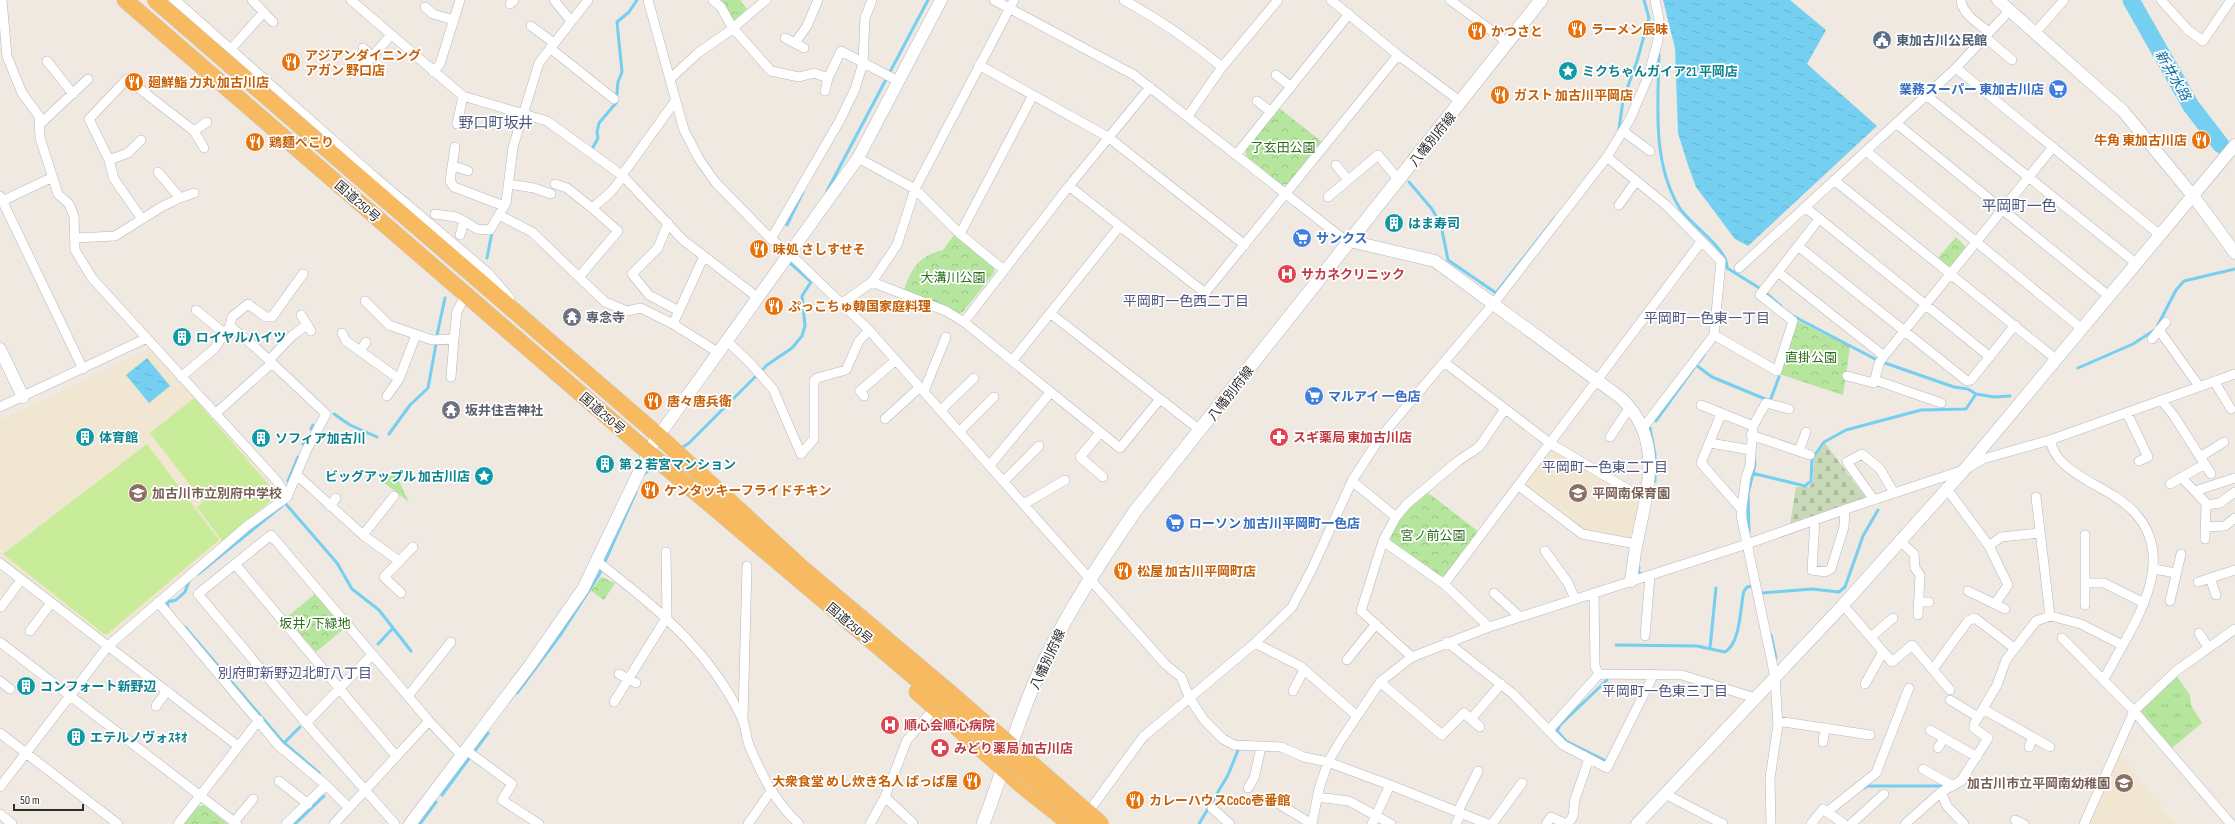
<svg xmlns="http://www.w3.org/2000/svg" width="2235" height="824" viewBox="0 0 2235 824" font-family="'Sofia Sans Condensed','Noto Sans JP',sans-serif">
<defs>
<pattern id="grass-tufts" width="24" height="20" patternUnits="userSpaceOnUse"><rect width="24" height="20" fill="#b6e59e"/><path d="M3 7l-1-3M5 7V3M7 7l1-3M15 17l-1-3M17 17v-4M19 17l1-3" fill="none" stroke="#9dc588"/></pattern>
<pattern id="forest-crowns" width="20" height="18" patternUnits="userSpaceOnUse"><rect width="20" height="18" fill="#b6e59e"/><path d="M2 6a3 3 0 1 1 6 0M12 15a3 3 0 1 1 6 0" fill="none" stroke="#9dc588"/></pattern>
<pattern id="cemetery-stones" width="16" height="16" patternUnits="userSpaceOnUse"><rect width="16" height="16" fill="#c8d9b8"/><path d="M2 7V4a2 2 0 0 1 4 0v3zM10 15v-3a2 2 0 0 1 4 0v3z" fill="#acbb9e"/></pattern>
<pattern id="water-ripples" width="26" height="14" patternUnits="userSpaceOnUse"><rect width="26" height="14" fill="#75cff0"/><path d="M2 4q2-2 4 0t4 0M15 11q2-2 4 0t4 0" fill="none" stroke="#66b2ce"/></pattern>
</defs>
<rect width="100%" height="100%" fill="#efe9e1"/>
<path fill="#f0e6d1" d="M150,349L277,489V498L112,636L104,637L0,557V420Z
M1552,447L1636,500L1638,506L1633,541L1582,533L1521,486Z
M2120,755L2164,811L2177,824H2087Z"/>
<path fill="url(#grass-tufts)" d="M2176,675L2190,695L2191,705L2202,723L2172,748L2139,709Z"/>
<path fill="url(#forest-crowns)" d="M718,0H740L747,9L733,22Z
M1279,108L1322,142L1289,184L1281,185L1246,156V150Z
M954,235L994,267V273L962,313H955L904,290C912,267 919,256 943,250Z
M1956,237L1967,248L1953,266H1948L1938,258Z
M1796,320L1850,347L1843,395L1779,374Z
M393,469L409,502L383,482Z
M1427,492L1479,532L1445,576L1438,577L1391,541L1390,534L1404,512Z
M601,577L615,583L604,600L591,591Z
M315,594L345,628L316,652L286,618Z
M204,805L228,824H184L197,807Z"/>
<path fill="url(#cemetery-stones)" d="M1825,443L1866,498L1790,524L1796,487H1809L1813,482L1814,459Z"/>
<path fill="#c9ec9a" d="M194,398L274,491L275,497L222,541L197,507L203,502L150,433Z
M147,444L219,540L107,634H104L3,554Z"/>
<path fill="url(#water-ripples)" d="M1663,0H1790L1826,30L1807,64L1877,126L1748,246L1735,239L1696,187L1688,165L1678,133L1675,48Z
M147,358L170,386L149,403L126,375Z"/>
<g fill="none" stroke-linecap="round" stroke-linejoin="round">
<path stroke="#75cff0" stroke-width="3" d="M1659,55C1658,105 1652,162 1679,207C1690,225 1728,248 1727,268L1761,289L1781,306
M1619,129L1623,100L1637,61L1649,18L1644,0
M592,149L598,138L597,132L599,123L616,103L618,82L622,72L617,22L629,12L637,0
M1409,182L1432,209L1441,225L1448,260L1496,293L1555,218
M827,191L928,0
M787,225L803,192
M487,258L492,232
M1793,316L1877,360
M2157,327L2176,290L2184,281L2235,269
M437,335L445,298
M1699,362L1704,355
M1885,363L1954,387L1968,389L1976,394
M1696,365L1712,377L1770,401L1779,377
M2078,368L2133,344L2153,331
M334,414L350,425L377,437
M1656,421L1694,368
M1650,428L1655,455V481
M311,429L313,425
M389,434L410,405L428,388L436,344
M303,444L307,437
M680,449L689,443L767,365L792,348L802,336L805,326L802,296L811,282L790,263L791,260
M1752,473L1805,486L1811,481L1812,459L1824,442L1846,430L1921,410L1966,409L1976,394L1994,397L2010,396
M644,474L656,465
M288,481L298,457
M285,503L337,563L352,589L379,610L411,651
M1749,532L1748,494L1755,465L1754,458
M1639,568L1638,571L1640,573
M198,574L282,506
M1762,593L1812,589L1839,592L1845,587L1863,536L1878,510
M168,608L167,602L176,600L185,592L189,581
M185,627L282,741L319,773
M1771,635L1776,658
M378,644L393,628
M1616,645L1697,646L1725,652C1741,643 1740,606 1744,591L1747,587L1753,586
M1710,648L1716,588
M517,693L561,634L599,575L636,492
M284,743L300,727
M1604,760L1566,741L1557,731L1560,725L1607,680
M1864,788L1868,786H1942
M442,795L488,733
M295,824L324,796
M420,824L436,802
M1199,824L1228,775L1239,748"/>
<path stroke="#75cff0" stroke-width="17" d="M2131,0L2191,106L2221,145"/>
<g stroke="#b4b7c1" stroke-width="10">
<path id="minor" d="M2,0L7,56L22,93L39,116L40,138L58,194L69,204L74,216L75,250L92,278L277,481L287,497
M252,0L273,22
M351,0L463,96L547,121L623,176L683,240L757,297
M554,0L571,21
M648,0L684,130L699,159L716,183L771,239L789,253L869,330L1166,665L1181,677L1190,699L1204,720L1223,739L1234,745L1281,747L1304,757L1328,762L1390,785L1488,824
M713,0L721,7L732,27L771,71L799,77L814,73L828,78L841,51L898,81
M994,0L1134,75L1341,237L1350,241
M1124,0C1160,20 1191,41 1222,67
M1331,0L1398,55L1461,102
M1450,0L1507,42
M1961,0C1962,14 1979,24 1989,32
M2161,0L2188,30L2203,41L2231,0
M510,4L514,0
M425,7L433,14L454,20
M531,26L554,43
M2035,33L2064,0
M1985,37L2012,60
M785,38L804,48
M795,43L807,26L818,0
M363,48L372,56
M550,48L614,99
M230,50L264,12
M47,61L73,94
M979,65L1108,137L1245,245
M364,66L391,35
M1956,68L2160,235
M433,72L440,64L460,0
M1276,75L1291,87
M670,79L698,53L728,32L766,0
M825,91L828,78
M1926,95L2137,264
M1257,101L1271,112
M1188,116L1222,67L1278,0
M1896,123L2110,297
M457,124L463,96
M39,125L88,79
M194,131L207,122
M1623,131L1650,151
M455,147L450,181L454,187L504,206
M1866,151L2082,329
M1236,155L1349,14
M1607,157L1666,205L1721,261L1714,335L1643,428
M858,158L915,189L960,234L1004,270
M109,160L128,153L141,140
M1336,165L1348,180
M454,166L468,171
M1834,180L2057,360
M508,184L534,188L551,194
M555,184L567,188L592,208
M1069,186L1205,293L1398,55
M0,196L83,369
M1328,197L1378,155L1399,180
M180,198L194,193
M0,202L53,177
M1619,205L1636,181
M1805,207L1990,357
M435,214L456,217L464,221
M499,215L532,232L605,302L627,311L641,308L673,324L719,353
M142,219L114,179L109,160L89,119L127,79L194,131L204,148
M668,223L658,248L632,274L649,295L679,311
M960,234L1033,95
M460,235L464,221L477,229L490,230L506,203L513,147L539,63L588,0
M75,238L115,236L163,206L180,198L158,172
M771,239L840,120L855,89L863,63L865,18L872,0
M1798,246L1967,381L1971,380L2015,325
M1739,268L1956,68L2010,10
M1778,272L1884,356L2053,147
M579,277L618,231L592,208C606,197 618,187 625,171L676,100
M872,282L946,311L964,322L1120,448L1160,399L1200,430
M365,301L389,325L432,340L454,339L457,311L466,295
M841,304L872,282L897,245L915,189L1014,0
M196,310L224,333
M1050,313L1160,399
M301,315L311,331
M964,322L1069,186L1150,87
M673,324L704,256
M230,326L232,317L248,304L266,317H272L303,274
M2159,330L2199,386
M342,333L346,341L360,351
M1714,335L1777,371L1793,321L1760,295L1819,219
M2152,339L2166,322
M726,340L750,363L773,389L801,454L814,439V381L817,378L846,370L859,341L869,330
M366,342L360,351L399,379
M269,360L293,335L307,325
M1012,361L1119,227
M1444,362L1551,444L1646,500
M1847,376L1874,383L1879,363L1884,356
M451,377L454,339
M1875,380L1941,403
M2214,381L2231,409
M924,391L946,337
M387,396L399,379L416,335
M864,396L860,391L896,360
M2161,400L2174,416L2211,474
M1701,405L1753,426L1750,466L1746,477L1741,515L1775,677L1778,725L1770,778L1771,824
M0,407L147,338
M941,410L974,378
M2127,413L2148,457L2139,461
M215,414L272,363
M1721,414L1701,463L1742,510
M885,419L920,387
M1753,426L1766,403L1789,409
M960,431L994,397
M1100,433L1080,457L1103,477
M1751,435L1810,455
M1610,437L1630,407
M2050,440C2055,461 2070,470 2088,481C2104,490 2122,499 2135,513C2181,563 2129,631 2104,679
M1710,443L1751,450
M1799,451L1806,432
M2200,457L2224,442
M990,465L1050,393
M297,475L363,535L399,561
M2181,477L2206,503L2205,539
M1004,481L1039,446
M1352,481L1396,517
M2170,484L2205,464
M1519,486L1582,534L1636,544
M1947,489L1989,546L2008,585L1995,604
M2195,491L2235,478
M2036,497L2050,616
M1874,500L1847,462L1862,454L1880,469L1894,493
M1024,504L1065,480
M2206,505L2220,503L2235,492
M330,506L336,498
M1815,520L1812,570L1825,572L1831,569L1844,527L1845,509
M2206,527L2225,526L2235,518
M363,535L394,496
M2085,535V605
M1383,541L1361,611L1412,657
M1900,541L1914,554L1915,568L1920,575L1918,615
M1989,546L2001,537L2040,533
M1545,551L1568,583L1575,599
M598,562C648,601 696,639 729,694C734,703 740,712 743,721C746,729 746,737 749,745C761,774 775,802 799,824
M0,563L238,746
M235,564L396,756
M2154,569L2176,573
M2210,578L2216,595
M2198,582L2235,570
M2085,583H2104L2144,603
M1444,584L1701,242
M1968,591L2005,609
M401,593L384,577L413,547
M1494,593L1520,617
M1594,594L1595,666L1599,674
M2170,601L2181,554
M158,602L279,746L326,785L349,808
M1918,602H1929
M1843,605L1892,662L1912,645L1950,690
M1,607L21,580
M1489,627L1444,584L1383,541L1396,517L1407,504L1458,461L1479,447L1505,409
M30,631L51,603
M2199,633L2208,647
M1645,636L1650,576
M1871,637L1893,618
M2062,638L2134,711L2231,824
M0,642L237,824
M1447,642L1513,694L1563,745L1607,768L1654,674
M1255,643L1300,666L1357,716
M1347,660L1376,624
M1933,669L1968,621L1975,618L2014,648
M619,674L636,683
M0,681L10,689
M1380,682L1442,735L1464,713L1480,727
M1865,684L1883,652
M1293,691L1304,670
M408,696L451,642
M1950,700L1978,717
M614,702L667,617L666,552
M156,706L167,691
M1983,709L2050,747
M743,718L747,566
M1471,719L1501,684
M1777,721L1870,735
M306,723L372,655
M1549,730L1599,674L1682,675L1755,698
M1930,730L1977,757
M0,733L118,824
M1823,742L1825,728
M2029,747L2033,737
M1938,748L1944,738
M466,750L512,784L502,800L539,824
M1923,769L1953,786
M279,781L308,804
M0,787L108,646L247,526L287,497L307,449L326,414L255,347L230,326L214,349L181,377
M1248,788L1254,778L1261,748
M1941,792L1947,806L1964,824
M1665,794L1723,824
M885,797L913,823
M1317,797L1349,801L1391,824
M1279,804L1312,824
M1212,808L1230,824
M1458,811L1478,771
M1827,812L1876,773L1909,688
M0,814L12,824
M1086,815L1143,737L1255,643L1292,607L1312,569L1352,481L1379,439L1494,303L1607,157L1630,119L1648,77L1658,40L1659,20L1655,0
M2015,820L2024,824
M234,822L253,799
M178,824L259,720
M286,824L326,785
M334,824L429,721
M395,824L306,723L198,594L271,535L429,721L462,756
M748,824L771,791
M870,824L885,797L907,740L934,709
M1312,824L1319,789L1328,762L1341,740L1380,682L1412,657L1489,627L1747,544L1855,506L1964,470L1983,459L2050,440L2235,374
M1372,824L1390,785
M1456,824L1461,813
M1492,824L1522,783
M1546,824L1551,817L1567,824
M1568,824L1573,816L1575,799L1589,759
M1811,824L1823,809L1844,824
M1851,824L1884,794
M1905,824L1941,792L1961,781L1988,738L1974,728V724L1997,685L2006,660L2036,621L2050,616L2062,619L2081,624L2122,645
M2084,824L2134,711L2176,671L2235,629"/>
</g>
<g stroke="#b4b7c1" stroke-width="13">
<path id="tertiary" d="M173,0L369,174L486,273L508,298
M1998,0L2123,111L2194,197L2235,253
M1350,241L1435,261L1621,398C1665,440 1647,490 1637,542C1634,555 1633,568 1631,581
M0,349L23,397
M410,824L530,665L583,589L652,445L858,158L941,0
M1637,824L1843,605L1964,470L2235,145"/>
</g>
<g stroke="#b4b7c1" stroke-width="14">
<path id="secondary" d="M983,824C1003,772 1018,718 1041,668C1067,612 1101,561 1136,510L1541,0"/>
</g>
<g stroke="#c9c9c9" stroke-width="17">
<path id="trunk" d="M125,0L648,452L940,699
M329,151L659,436L801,567L948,691
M917,692L1020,784L1070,824"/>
</g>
<use href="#minor" stroke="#fff" stroke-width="9"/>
<use href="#tertiary" stroke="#fff" stroke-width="12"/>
<use href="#secondary" stroke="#fff" stroke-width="13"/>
<use href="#trunk" stroke="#f8ba60" stroke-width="16"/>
<g stroke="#c9c9c9" stroke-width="17" stroke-linecap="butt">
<path id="trunk-bridge" d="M155,0L329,151
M948,691L1101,824
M940,699L1082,824"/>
</g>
<use href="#trunk-bridge" stroke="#f8ba60" stroke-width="16"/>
</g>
<defs>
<g id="restaurant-disc" transform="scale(1)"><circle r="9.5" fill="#e8710a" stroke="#fff"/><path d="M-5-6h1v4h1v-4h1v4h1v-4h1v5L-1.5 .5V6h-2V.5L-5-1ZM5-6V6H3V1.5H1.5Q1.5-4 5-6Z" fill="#fff"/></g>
<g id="civic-disc" transform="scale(1)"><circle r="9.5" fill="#5c6f8a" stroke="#fff"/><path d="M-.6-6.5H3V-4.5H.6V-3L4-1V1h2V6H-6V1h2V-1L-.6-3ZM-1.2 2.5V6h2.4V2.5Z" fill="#fff"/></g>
<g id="sight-disc" transform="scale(1)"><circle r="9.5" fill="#0f9aa8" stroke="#fff"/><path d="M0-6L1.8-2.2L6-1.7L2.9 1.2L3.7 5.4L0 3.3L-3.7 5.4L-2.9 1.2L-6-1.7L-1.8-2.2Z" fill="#fff"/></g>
<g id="supermarket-disc" transform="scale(1)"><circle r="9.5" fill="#3f7fe0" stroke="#fff"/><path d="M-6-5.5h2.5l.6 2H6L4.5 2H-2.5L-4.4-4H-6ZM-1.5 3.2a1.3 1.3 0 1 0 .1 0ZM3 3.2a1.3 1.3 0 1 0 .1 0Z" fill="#fff"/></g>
<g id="building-disc" transform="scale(1)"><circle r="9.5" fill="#0f9aa8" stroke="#fff"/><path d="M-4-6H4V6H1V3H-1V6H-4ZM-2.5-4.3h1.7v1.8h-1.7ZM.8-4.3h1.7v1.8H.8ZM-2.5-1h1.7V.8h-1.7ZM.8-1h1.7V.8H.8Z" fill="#fff"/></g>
<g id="hospital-disc" transform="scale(1)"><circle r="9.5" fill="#e0444e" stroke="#fff"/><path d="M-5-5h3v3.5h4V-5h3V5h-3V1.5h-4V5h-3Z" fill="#fff"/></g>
<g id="temple-disc" transform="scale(1)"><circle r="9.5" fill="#6b7280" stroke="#fff"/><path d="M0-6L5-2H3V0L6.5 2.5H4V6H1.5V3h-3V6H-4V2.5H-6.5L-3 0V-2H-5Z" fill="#fff"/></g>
<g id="pharmacy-disc" transform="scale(1)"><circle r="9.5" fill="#e0444e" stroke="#fff"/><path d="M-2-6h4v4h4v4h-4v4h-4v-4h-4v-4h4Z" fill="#fff"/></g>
<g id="school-disc" transform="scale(1)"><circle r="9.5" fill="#8d6e63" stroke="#fff"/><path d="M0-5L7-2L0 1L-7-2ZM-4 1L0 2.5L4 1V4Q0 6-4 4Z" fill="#fff"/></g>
</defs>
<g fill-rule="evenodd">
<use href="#restaurant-disc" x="1577" y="29"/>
<use href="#restaurant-disc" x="1477" y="31"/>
<use href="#civic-disc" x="1882" y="40"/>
<use href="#restaurant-disc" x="291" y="62"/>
<use href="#sight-disc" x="1568" y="71"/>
<use href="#restaurant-disc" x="134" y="82"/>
<use href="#supermarket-disc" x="2058" y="89"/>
<use href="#restaurant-disc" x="1500" y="95"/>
<use href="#restaurant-disc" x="2201" y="140"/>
<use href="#restaurant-disc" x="255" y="142"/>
<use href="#building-disc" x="1394" y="223"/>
<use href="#supermarket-disc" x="1302" y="238"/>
<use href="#restaurant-disc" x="759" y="249"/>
<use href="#hospital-disc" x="1287" y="274"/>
<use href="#restaurant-disc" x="774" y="306"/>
<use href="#temple-disc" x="572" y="317"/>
<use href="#building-disc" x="182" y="337"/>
<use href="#supermarket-disc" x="1314" y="396"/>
<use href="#restaurant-disc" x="653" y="401"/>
<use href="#temple-disc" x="451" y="410"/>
<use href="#building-disc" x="85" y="437"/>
<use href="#pharmacy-disc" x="1279" y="437"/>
<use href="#building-disc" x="261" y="438"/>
<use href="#building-disc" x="605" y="464"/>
<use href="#sight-disc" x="484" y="476"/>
<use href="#restaurant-disc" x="650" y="490"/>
<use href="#school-disc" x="138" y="493"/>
<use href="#school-disc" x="1578" y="493"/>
<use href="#supermarket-disc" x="1175" y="523"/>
<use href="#restaurant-disc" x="1123" y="571"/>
<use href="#building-disc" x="26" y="686"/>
<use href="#hospital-disc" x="890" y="725"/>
<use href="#building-disc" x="76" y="737"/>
<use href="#pharmacy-disc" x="940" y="748"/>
<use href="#restaurant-disc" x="972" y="781"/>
<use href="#school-disc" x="2124" y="783"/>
<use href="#restaurant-disc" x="1135" y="800"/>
</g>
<g text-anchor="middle" stroke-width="3.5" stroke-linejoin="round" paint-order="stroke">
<g font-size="13" font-weight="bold" fill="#c56008" stroke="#fff" text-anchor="start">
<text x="1591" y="34">ラーメン辰味</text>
<text x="1491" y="36">かつさと</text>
<text x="305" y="60">アジアンダイニング<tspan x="305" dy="15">アガン 野口店</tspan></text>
<text x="148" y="87">廻鮮鮨 力丸 加古川店</text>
<text x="1514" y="100">ガスト 加古川平岡店</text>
<text x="2187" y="145" text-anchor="end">牛角 東加古川店</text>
<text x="269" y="147">鶏麺ぺこり</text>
<text x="773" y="254">味処 さしすせそ</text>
<text x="788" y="311">ぷっこちゅ韓国家庭料理</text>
<text x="667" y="406">唐々唐兵衛</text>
<text x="664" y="495">ケンタッキーフライドチキン</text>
<text x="1137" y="576">松屋 加古川平岡町店</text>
<text x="958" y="786" text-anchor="end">大衆食堂 めし炊き名人 ぱっぱ屋</text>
<text x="1149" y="805">カレーハウスCoCo壱番館</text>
</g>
<g font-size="13" font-weight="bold" fill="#4e5e75" stroke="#fff" text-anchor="start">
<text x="1896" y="45">東加古川公民館</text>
</g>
<g font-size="13" font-weight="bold" fill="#0d838f" stroke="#fff" text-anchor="start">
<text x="1582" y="76">ミクちゃんガイア21 平岡店</text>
<text x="1408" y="228">はま寿司</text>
<text x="196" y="342">ロイヤルハイツ</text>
<text x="99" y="442">体育館</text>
<text x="275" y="443">ソフィア加古川</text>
<text x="619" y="469">第２若宮マンション</text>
<text x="470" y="481" text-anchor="end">ビッグアップル 加古川店</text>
<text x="40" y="691">コンフォート新野辺</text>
<text x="90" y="742">エテルノヴォｽｷｵ</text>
</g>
<g font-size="13" font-weight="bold" fill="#366cbe" stroke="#fff" text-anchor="start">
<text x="2044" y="94" text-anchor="end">業務スーパー 東加古川店</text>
<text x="1316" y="243">サンクス</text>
<text x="1328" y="401">マルアイ 一色店</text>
<text x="1189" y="528">ローソン 加古川平岡町一色店</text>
</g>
<g font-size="13" fill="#2e2e2e" stroke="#fff">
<text transform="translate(1432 139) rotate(-51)" y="5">八幡別府線</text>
<text transform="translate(358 201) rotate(41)" y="5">国道250号</text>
<text transform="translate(1230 393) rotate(-52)" y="5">八幡別府線</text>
<text transform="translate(603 413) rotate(41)" y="5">国道250号</text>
<text transform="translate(850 623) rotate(40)" y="5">国道250号</text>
<text transform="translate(1047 659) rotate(-65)" y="5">八幡別府線</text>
</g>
<g font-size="13" fill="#2c6e1b" stroke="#fff">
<text x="1283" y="152">了玄田公園</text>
<text x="953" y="282">大溝川公園</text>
<text x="1811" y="362">直掛公園</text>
<text x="1433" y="540">宮ノ前公園</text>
<text x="315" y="628">坂井ﾉ下緑地</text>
</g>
<g font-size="13" font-weight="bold" fill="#be3a42" stroke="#fff" text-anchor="start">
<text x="1301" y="279">サカネクリニック</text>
<text x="1293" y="442">スギ薬局 東加古川店</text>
<text x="904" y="730">順心会順心病院</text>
<text x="954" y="753">みどり薬局 加古川店</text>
</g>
<g font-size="13" font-weight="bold" fill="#5b616d" stroke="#fff" text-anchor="start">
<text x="586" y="322">専念寺</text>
<text x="465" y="415">坂井住吉神社</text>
</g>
<g font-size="13" font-weight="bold" fill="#785e54" stroke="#fff" text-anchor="start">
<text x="152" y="498">加古川市立別府中学校</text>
<text x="1592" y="498">平岡南保育園</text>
<text x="2110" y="788" text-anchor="end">加古川市立平岡南幼稚園</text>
</g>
<g font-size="14" font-style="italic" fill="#0d6fa3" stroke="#fff">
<text transform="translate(2173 75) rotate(60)" y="5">新井水路</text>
</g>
<g font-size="14" fill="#4d5680" stroke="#fff">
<text x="1186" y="306">平岡町一色西二丁目</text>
<text x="1707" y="323">平岡町一色東一丁目</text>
<text x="1605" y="472">平岡町一色東二丁目</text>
<text x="295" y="678">別府町新野辺北町八丁目</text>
<text x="1665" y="696">平岡町一色東三丁目</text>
</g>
<g font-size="15" fill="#4d5680" stroke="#fff">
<text x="496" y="128">野口町坂井</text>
<text x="2019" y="211">平岡町一色</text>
</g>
</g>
<path d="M14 804v6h69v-6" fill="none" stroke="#2e2e2e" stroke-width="2"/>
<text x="20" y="804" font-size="12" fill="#2e2e2e" stroke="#ffffff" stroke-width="3" paint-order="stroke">50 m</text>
</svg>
